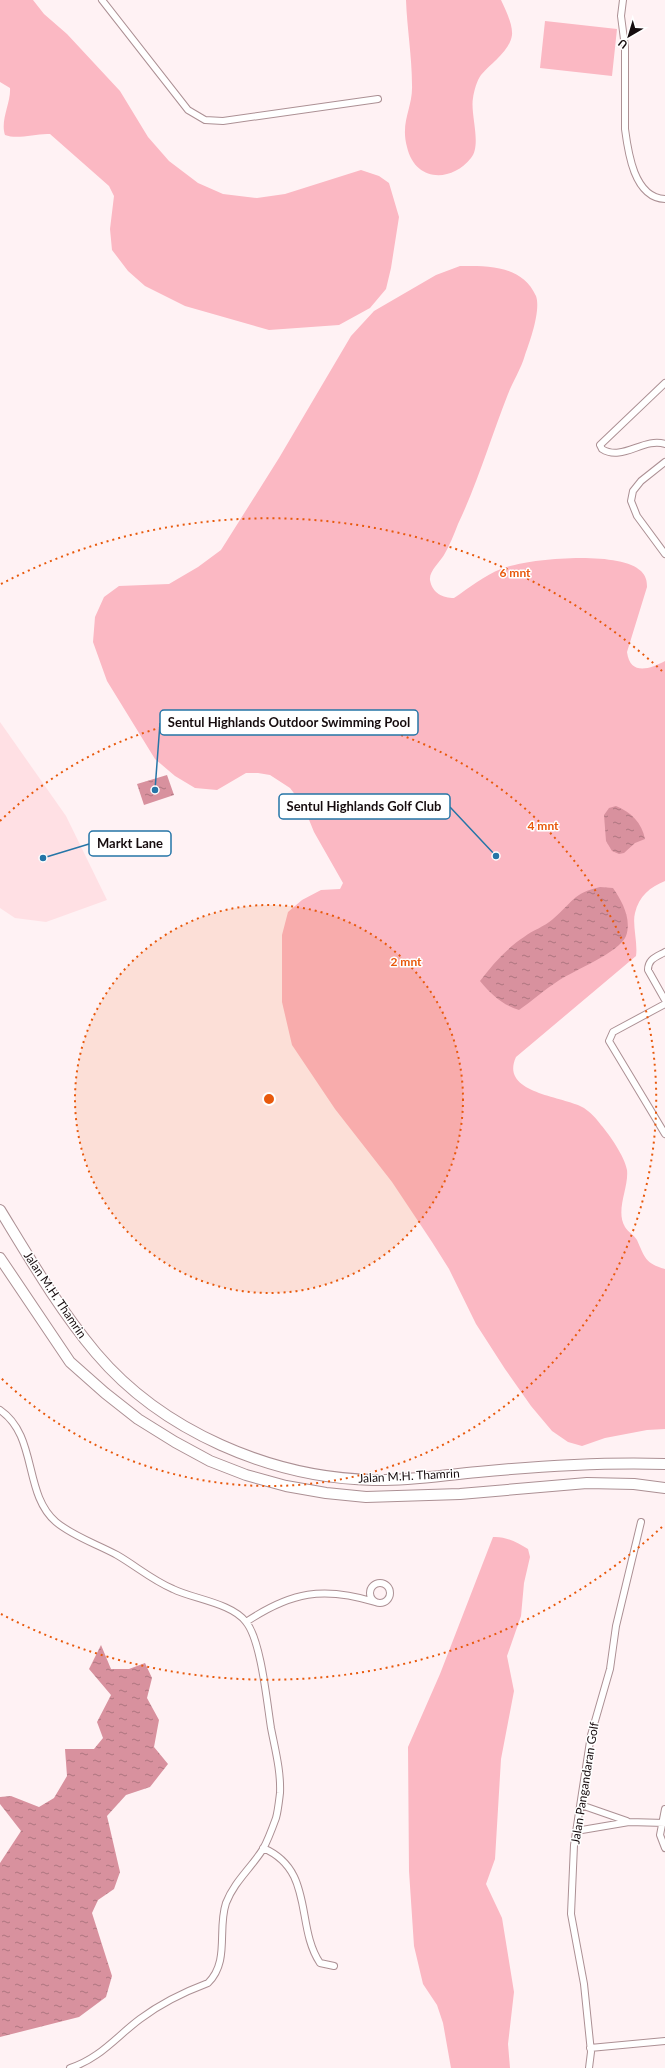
<svg xmlns="http://www.w3.org/2000/svg" width="665" height="2068" viewBox="0 0 665 2068" font-family="Lato,sans-serif">
<defs>
<pattern id="water-ripples" width="26" height="14" patternUnits="userSpaceOnUse"><rect width="26" height="14" fill="#d8919e"/><path d="M2 4q2-2 4 0t4 0M15 11q2-2 4 0t4 0" fill="none" stroke="#ae757f"/></pattern>
</defs>
<rect width="100%" height="100%" fill="#fff2f4"/>
<path fill="#ffe0e4" d="M0,722L66,816L107,900L46,922L15,918L0,908Z"/>
<path fill="#fbb8c3" d="M0,0H33L44,14L67,34L120,91L148,137L169,161L198,183L223,194L257,198L285,194L361,170L379,176L389,183L399,217L391,268L386,289L370,308L339,325L269,330L185,306L145,286L128,271L112,250L110,229L114,196L109,186L50,134C36,133 18,140 5,135C0,120 11,103 10,88L0,82Z
M406,0H501C505,9 513,24 512,35C510,51 491,63 481,75C477,80 474,91 473,98C470,114 482,145 471,158C451,183 415,182 407,147C400,121 413,108 412,85C412,57 407,28 406,0Z
M545,21L617,29L612,76L540,68Z
M460,266C489,266 522,265 536,296C541,310 530,341 525,355C521,369 513,381 508,394C491,437 478,482 458,524C454,534 450,545 444,555C440,562 429,571 430,580C432,593 443,598 454,598C469,588 485,575 501,569C527,558 620,550 641,571C646,576 647,581 647,587L627,652C630,676 650,669 665,661V881C650,887 639,896 635,913C632,924 638,943 636,956L516,1057C499,1094 564,1096 584,1108C590,1112 597,1119 601,1125C609,1134 625,1157 627,1170C629,1188 615,1210 625,1227C628,1232 634,1235 637,1240C645,1258 645,1263 665,1269V1429L647,1430L605,1438L582,1446L568,1442L552,1431L531,1406L505,1369L476,1324L449,1269L432,1242L392,1182L335,1109L292,1045L282,1002V935L288,912L302,900L321,890L340,889L343,883L314,832L303,805L290,788L270,775L258,773H246L217,790L195,788L175,776L155,759L107,681L93,642L95,617L104,597L119,586L169,584L198,567L221,550L279,458L351,336L374,311L436,275Z
M493,1537C506,1536 518,1543 528,1549L530,1557L524,1583L521,1616L507,1656L514,1691L501,1759L495,1859L486,1884L502,1918L514,1992L508,2044L510,2068H451L443,2023L437,2005L423,1984L414,1946L409,1871L408,1747L440,1674Z"/>
<path fill="url(#water-ripples)" d="M167,775L174,795L144,805L137,784Z
M616,806C631,812 642,823 645,839L635,843L624,853L619,854L612,851L606,841L604,815L609,808Z
M600,887L613,888C622,901 632,919 626,936C620,952 573,971 558,981C544,990 532,1001 519,1010C502,1005 491,994 480,981C492,965 507,948 524,937C533,930 544,927 553,919C572,903 573,893 600,887Z
M101,1645L111,1669H129L145,1663L152,1678L147,1698L159,1720L154,1747L168,1764L150,1787L126,1795L107,1816L120,1872L114,1889L98,1900L92,1913L112,1976L106,1997L79,2017L0,2037V1863L21,1831L0,1804V1797L11,1796L39,1807L54,1798L67,1776L65,1749H94L103,1738L97,1722L111,1695L89,1669Z"/>
<g fill="none" stroke-linecap="round" stroke-linejoin="round">
<g stroke="#ac9094" stroke-width="8">
<path id="street" d="M102,0L188,110L205,120L223,121L378,99
M623,0L621,16L625,47V129C628,152 634,198 665,199
M665,383L600,445L602,449C622,462 644,437 665,444
M665,462L641,481L633,491L631,501L637,516L665,554
M665,952C656,957 648,959 648,970L665,1000
M665,1004L613,1032L609,1041L665,1134
M0,1410C38,1436 23,1494 56,1522C74,1537 97,1544 117,1555C136,1566 152,1580 173,1589C193,1599 232,1603 246,1622C261,1640 267,1703 271,1728C275,1749 281,1771 280,1793C279,1801 278,1811 276,1818C272,1829 268,1840 263,1849C251,1868 234,1882 226,1903C217,1930 230,1961 208,1983C184,1992 160,2004 140,2019C116,2037 99,2059 70,2068
M370 1593a10 10 0 1 1 20 0a10 10 0 1 1-20 0Z
M246,1622C291,1592 323,1586 375,1602
M581,1805L627,1821
M665,1809L660,1835L665,1848
M576,1831L629,1822L665,1823
M263,1848C315,1870 295,1926 320,1963L334,1966
M590,2048L665,2041
M589,2068L591,2052L584,1984L571,1914L574,1845L591,1735L610,1669L616,1626L641,1522"/>
</g>
<g stroke="#ac9094" stroke-width="12">
<path id="primary" d="M0,1210C30,1259 59,1309 96,1353C162,1431 271,1478 373,1480C407,1481 443,1475 478,1472C540,1466 602,1462 665,1464
M0,1258L70,1362L105,1393L138,1419L175,1442L210,1461L246,1475L286,1486L326,1493L366,1497L460,1494L587,1483L634,1484L665,1488"/>
</g>
<use href="#street" stroke="#fff" stroke-width="6"/>
<use href="#primary" stroke="#fff" stroke-width="10"/>
</g>
<circle cx="269" cy="1099" r="194" fill="#e8590c" fill-opacity=".12"/>
<g fill="none" stroke="#e8590c" stroke-width="2" stroke-dasharray="2 4">
<circle cx="269" cy="1099" r="194"/>
<path d="M0 821A387 387 0 1 1 0 1377"/>
<path d="M662 1527A581 581 0 0 1 1 1614M1 584A581 581 0 0 1 662 671"/>
</g>
<g text-anchor="middle" stroke-width="3" stroke-linejoin="round" paint-order="stroke">
<g font-size="12" fill="#160c0e" stroke="#fff">
<text transform="translate(55 1295) rotate(56)" y="4">Jalan M.H. Thamrin</text>
<text transform="translate(409 1476) rotate(-3)" y="4">Jalan M.H. Thamrin</text>
<text transform="translate(585 1783) rotate(-81)" y="4">Jalan Pangandaran Golf</text>
</g>
</g>
<circle cx="269" cy="1099" r="6" fill="#e8590c" stroke="#fff" stroke-width="2"/>
<g font-size="12" text-anchor="middle" font-weight="bold" fill="#e8590c" stroke="#fff" stroke-width="3" stroke-linejoin="round" paint-order="stroke">
<text x="515" y="577">6 mnt</text>
<text x="543" y="830">4 mnt</text>
<text x="406" y="966">2 mnt</text>
</g>
<path fill="none" stroke="#2575a7" stroke-width="1.5" d="M155 790L160 723M496 856L450 807M43 858L89 844"/>
<g fill="#2575a7" stroke="#fff" stroke-width="1.5">
<circle cx="155" cy="790" r="4"/>
<circle cx="496" cy="856" r="4"/>
<circle cx="43" cy="858" r="4"/>
</g>
<g fill="#fff" stroke="#2575a7" stroke-width="1.5">
<rect x="160" y="710" width="258" height="25" rx="4"/>
<rect x="279" y="794" width="171" height="25" rx="4"/>
<rect x="89" y="831" width="82" height="25" rx="4"/>
</g>
<g font-size="13" text-anchor="middle" font-weight="bold" fill="#160c0e">
<text x="289" y="727">Sentul Highlands Outdoor Swimming Pool</text>
<text x="364" y="811">Sentul Highlands Golf Club</text>
<text x="130" y="848">Markt Lane</text>
</g>
<g transform="translate(629 36) rotate(218)" stroke="#ffffff" stroke-width="3" paint-order="stroke">
<path d="M0-3L7 15L0 10L-7 15Z" fill="#160c0e"/>
<text y="-6" font-size="11" font-weight="bold" text-anchor="middle" fill="#160c0e">U</text>
</g>
</svg>
